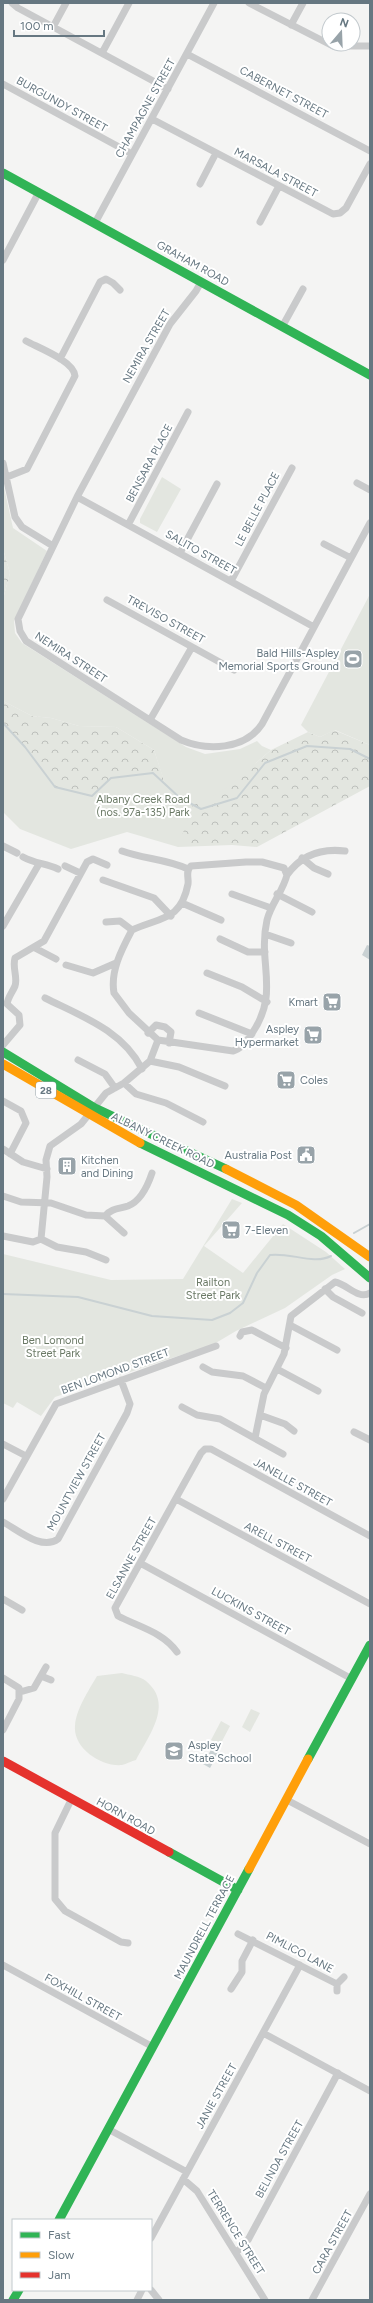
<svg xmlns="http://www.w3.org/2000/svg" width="373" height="2303" viewBox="0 0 373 2303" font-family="Figtree,sans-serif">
<defs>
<pattern id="forest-crowns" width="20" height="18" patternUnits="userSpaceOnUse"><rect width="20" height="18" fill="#e3e6e0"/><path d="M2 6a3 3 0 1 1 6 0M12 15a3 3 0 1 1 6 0" fill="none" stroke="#bcbfbb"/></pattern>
</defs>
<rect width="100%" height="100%" fill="#f4f4f3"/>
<path fill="url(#forest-crowns)" d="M3,549L10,573L3,599Z
M3,701L32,716L51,718L79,726L116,727L154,750L169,795L256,763L271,750L308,732L320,737L334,730L370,745V786L257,847L232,845L178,847L168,830L64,803L3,750Z"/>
<path fill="#e3e6e0" d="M162,477L181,489L157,532L140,523V519Z
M3,483L13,528L47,551L14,621L15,633L22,643L186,747L205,754L240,749L257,741L262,746L271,750C246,771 225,794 193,805L178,847L127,832L71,849L20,829L3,812V723L25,747L55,787L92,796L111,778L153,773L165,784L154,750L116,727L79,726L51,718L32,716L3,701V599L10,573L3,549Z
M370,594V745L335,730L320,737L308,732L301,725Z
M232,1199L242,1203L204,1246L243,1273L283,1224L326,1252L345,1269L332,1275L285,1308L236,1331L214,1344L55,1397L41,1416L17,1402L13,1408L3,1403V1254L111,1280L183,1279Z
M122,1673C129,1675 140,1676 146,1681C174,1704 149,1735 136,1760C132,1761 126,1764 122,1765C101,1767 73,1748 75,1726C76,1709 89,1690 97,1676Z
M251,1709L260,1713L250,1732L242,1727Z
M221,1721L230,1726L220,1745L211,1740Z"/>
<path fill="#c9d1d3" d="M367,945L370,946V960L362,955Z
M212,1748L219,1752L210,1768L203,1764Z"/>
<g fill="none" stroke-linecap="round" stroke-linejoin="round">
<path stroke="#c9d1d3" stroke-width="2" d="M3,723L25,747L55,787L92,796L111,778L153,773L180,798L201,809L237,798L265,763L307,746L350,749L370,759
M354,1233L370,1224
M3,1294L78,1297L152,1316L212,1320L230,1313L243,1303L257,1273L270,1255C289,1252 314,1265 331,1256"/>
<path stroke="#c9cacb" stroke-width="7" d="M12,3L18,8L168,89
M249,3L333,46H370
M291,25L303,3
M53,27L66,3
M102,53L129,3
M187,54L370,151
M3,84L132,154
M152,119L333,214L340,213L346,208L370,164
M200,184L216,153
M260,222L279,186
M95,223L214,3
M3,260L39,192
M201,282L196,291L170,324L77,497L18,619L20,631L26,641L181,740C207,751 245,750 262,724L370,523
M282,327L303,289
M60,359L100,282L106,279L113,283L120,290
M3,463L15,517L22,527L53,546
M7,477L27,469L75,376C74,361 39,348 26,341
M357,483L370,490
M77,497L314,627
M128,525L188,412
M324,544L351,558
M180,553L217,484
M231,581L292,468
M107,600L234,670
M150,720L192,647
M3,846L17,853
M122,851C144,859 167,859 188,869
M23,857C36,864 45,863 58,869
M302,858L314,868L328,874
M246,862H262L284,868L287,875C283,891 271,904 267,920C257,964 281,992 251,1035C246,1042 241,1049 233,1051L158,1040L129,1013L114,993C110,971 122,949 132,930C160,917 181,921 188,884C189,878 185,871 191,866Z
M65,866L80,873
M287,875C301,855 320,848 345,851
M103,880L154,898L171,916
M232,894L271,908
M277,894L312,912
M182,903L221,920
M106,922L120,921L132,930
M3,926L39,864
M265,934L291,943
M220,939L248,952H265
M35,948L56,959
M66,965L93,973L116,963
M207,973L242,987L267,1002
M45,998C81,1016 122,1030 142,1069
M199,1013L252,1034
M148,1033L156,1025L165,1027L171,1032L169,1043
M3,1045L20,1025L19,1015L7,1004C8,997 12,993 15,986C18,977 12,968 15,958L44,941L87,862L93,859L107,865
M78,1060L105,1074L115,1088
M150,1061L179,1067L225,1086
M124,1083L136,1094L166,1103L203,1122
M3,1101L21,1111L26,1123L10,1154
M3,1149L23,1162L47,1169
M3,1196L21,1202L51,1203L86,1215L105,1216C112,1208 119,1209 128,1206C141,1201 148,1185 152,1173
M105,1216L124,1233
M3,1236L33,1242L41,1239L57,1247L86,1252L106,1260
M41,1239L47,1177L46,1160L50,1146L81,1124L106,1093L124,1083L150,1061L158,1040
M325,1289L333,1297L362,1313
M290,1325L337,1350
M240,1336L242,1332L252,1330L286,1348
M203,1367L212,1372L243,1376L266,1388
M277,1369L318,1391
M182,1407L197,1415L220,1419L283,1454
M260,1415L285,1424L294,1431
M354,1432L370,1440
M255,1438L264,1394L284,1354L291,1316L335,1282C347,1284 358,1300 370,1293
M3,1444L26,1456
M3,1499L56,1404L216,1346
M176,1499L370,1604
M3,1522C18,1530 42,1551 58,1539L127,1413L130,1404L121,1380
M140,1563L352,1679
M3,1599L22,1610
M177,1652C163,1632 139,1627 118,1616L115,1608L201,1453L205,1449H211L370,1536
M41,1676L51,1680
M3,1678L19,1688V1699L3,1730
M20,1692L34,1688L46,1667
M71,1800L55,1833V1899L65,1911L121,1942L128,1943
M287,1800L370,1844
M238,1934L337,1984
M3,1965L153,2047
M231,1989L242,1972V1961L253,1940
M337,1991V1984L344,1977
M263,2033L370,2091
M108,2129L187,2172
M183,2179L197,2191L265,2300
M151,2238L300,1965
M236,2253L248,2240L338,2073
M151,2290L159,2300
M137,2300L142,2290
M312,2300L370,2194"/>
<path stroke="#30b455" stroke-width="9" d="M3,173L370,375
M3,1052L95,1108L226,1169
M140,1143L288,1215L321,1236L370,1278
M308,1759L370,1645
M169,1852L238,1890
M59,2220L249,1869
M13,2300L19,2290"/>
<path stroke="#ff9f0a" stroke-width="9" d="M3,1064L140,1143
M226,1169L296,1205L370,1257
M249,1869L308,1759"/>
<path stroke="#e5322d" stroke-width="9" d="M3,1761L169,1852"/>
</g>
<defs>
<g id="stadium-square" transform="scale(1)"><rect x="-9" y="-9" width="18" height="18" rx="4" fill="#98a3a9" stroke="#fff"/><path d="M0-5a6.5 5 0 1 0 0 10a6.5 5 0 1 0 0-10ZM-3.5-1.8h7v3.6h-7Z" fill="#fff"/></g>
<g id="supermarket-square" transform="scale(1)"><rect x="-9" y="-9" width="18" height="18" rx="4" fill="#98a3a9" stroke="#fff"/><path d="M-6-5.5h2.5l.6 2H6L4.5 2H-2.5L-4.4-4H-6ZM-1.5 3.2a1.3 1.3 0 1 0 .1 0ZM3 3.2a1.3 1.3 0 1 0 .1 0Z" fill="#fff"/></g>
<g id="civic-square" transform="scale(1)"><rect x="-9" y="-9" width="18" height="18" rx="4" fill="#98a3a9" stroke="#fff"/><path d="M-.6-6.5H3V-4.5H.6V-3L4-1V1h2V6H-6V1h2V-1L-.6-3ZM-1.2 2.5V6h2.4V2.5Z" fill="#fff"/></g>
<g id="building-square" transform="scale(1)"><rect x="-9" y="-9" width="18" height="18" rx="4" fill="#98a3a9" stroke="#fff"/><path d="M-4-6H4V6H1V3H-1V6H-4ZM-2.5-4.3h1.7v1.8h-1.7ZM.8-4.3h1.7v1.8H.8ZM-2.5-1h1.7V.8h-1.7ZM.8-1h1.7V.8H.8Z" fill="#fff"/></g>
<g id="school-square" transform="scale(1)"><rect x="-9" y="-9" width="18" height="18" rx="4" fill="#98a3a9" stroke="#fff"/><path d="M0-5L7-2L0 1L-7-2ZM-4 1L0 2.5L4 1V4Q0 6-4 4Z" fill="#fff"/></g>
</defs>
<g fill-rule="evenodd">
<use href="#stadium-square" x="353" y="659"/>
<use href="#supermarket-square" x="332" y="1002"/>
<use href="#supermarket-square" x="313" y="1035"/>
<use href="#supermarket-square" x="286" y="1080"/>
<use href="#civic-square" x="306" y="1155"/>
<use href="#building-square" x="67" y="1166"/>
<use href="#supermarket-square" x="231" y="1230"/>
<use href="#school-square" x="174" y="1751"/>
</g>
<g text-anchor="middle" stroke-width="4" stroke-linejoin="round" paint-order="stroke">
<rect fill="#fff" stroke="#94a0a7" stroke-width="1" x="36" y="1082" width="20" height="16" rx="3"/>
<g font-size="10" font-weight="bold" fill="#667781">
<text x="46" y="1094">28</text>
</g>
<g font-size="11" fill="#667781" stroke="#fff">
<text transform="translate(284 92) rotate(28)" y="4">CABERNET STREET</text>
<text transform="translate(62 104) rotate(29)" y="4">BURGUNDY STREET</text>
<text transform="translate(145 108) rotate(-61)" y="4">CHAMPAGNE STREET</text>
<text transform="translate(276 172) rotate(28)" y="4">MARSALA STREET</text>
<text transform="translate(193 263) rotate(29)" y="4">GRAHAM ROAD</text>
<text transform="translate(146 346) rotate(-60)" y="4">NEMIRA STREET</text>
<text transform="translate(149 463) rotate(-62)" y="4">BENSARA PLACE</text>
<text transform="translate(257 509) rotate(-62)" y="4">LE BELLE PLACE</text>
<text transform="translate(201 552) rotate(29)" y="4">SALITO STREET</text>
<text transform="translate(166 619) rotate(29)" y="4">TREVISO STREET</text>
<text transform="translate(71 657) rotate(33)" y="4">NEMIRA STREET</text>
<text transform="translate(163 1140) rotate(26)" y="4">ALBANY CREEK ROAD</text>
<text transform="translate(115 1371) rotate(-20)" y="4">BEN LOMOND STREET</text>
<text transform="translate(76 1482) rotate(-61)" y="4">MOUNTVIEW STREET</text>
<text transform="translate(293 1482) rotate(29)" y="4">JANELLE STREET</text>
<text transform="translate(278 1542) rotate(28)" y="4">ARELL STREET</text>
<text transform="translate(131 1558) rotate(-61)" y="4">ELSANNE STREET</text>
<text transform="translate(251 1611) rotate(29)" y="4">LUCKINS STREET</text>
<text transform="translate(126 1816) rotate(29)" y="4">HORN ROAD</text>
<text transform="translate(204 1927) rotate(-62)" y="4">MAUNDRELL TERRACE</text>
<text transform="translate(300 1952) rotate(28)" y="4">PIMLICO LANE</text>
<text transform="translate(83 1997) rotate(29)" y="4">FOXHILL STREET</text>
<text transform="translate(216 2096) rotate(-61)" y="4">JANIE STREET</text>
<text transform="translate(279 2159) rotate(-61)" y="4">BELINDA STREET</text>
<text transform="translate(236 2232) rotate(58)" y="4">TERRENCE STREET</text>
<text transform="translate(332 2242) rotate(-61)" y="4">CARA STREET</text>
</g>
<g font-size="11" fill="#667781" stroke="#fff" text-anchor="end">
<text x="339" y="657">Bald Hills-Aspley<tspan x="339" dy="13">Memorial Sports Ground</tspan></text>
<text x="318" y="1006">Kmart</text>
<text x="299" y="1033">Aspley<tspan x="299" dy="13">Hypermarket</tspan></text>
<text x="300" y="1084" text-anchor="start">Coles</text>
<text x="292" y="1159">Australia Post</text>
<text x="81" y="1164" text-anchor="start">Kitchen<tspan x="81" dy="13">and Dining</tspan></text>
<text x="245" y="1234" text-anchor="start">7-Eleven</text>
<text x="188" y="1749" text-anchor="start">Aspley<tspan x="188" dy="13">State School</tspan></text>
</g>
<g font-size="11" fill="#6a7965" stroke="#fff">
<text x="143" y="803">Albany Creek Road<tspan x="143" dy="13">(nos. 97a-135) Park</tspan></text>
<text x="213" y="1286">Railton<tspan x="213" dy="13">Street Park</tspan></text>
<text x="53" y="1344">Ben Lomond<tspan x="53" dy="13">Street Park</tspan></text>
</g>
</g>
<rect width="373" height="2303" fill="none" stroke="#667781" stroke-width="8"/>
<rect x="12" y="2219" width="140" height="72" fill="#ffffff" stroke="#c2c9cd"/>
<rect x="20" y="2232" width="20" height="6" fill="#30b455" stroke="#c2c9cd"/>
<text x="48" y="2239" font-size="12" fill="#667781">Fast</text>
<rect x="20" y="2252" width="20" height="6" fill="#ff9f0a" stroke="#c2c9cd"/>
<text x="48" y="2259" font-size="12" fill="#667781">Slow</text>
<rect x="20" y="2272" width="20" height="6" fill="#e5322d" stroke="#c2c9cd"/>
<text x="48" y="2279" font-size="12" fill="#667781">Jam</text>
<g transform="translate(341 32) rotate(19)"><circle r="19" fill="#ffffff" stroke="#c2c9cd"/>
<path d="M0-3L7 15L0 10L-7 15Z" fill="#98a3a9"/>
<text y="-6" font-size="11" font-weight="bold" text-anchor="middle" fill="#667781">N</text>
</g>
<path d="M14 30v6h90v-6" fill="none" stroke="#667781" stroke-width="2"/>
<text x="20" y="30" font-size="12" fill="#667781" stroke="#ffffff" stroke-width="3" paint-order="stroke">100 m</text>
</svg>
